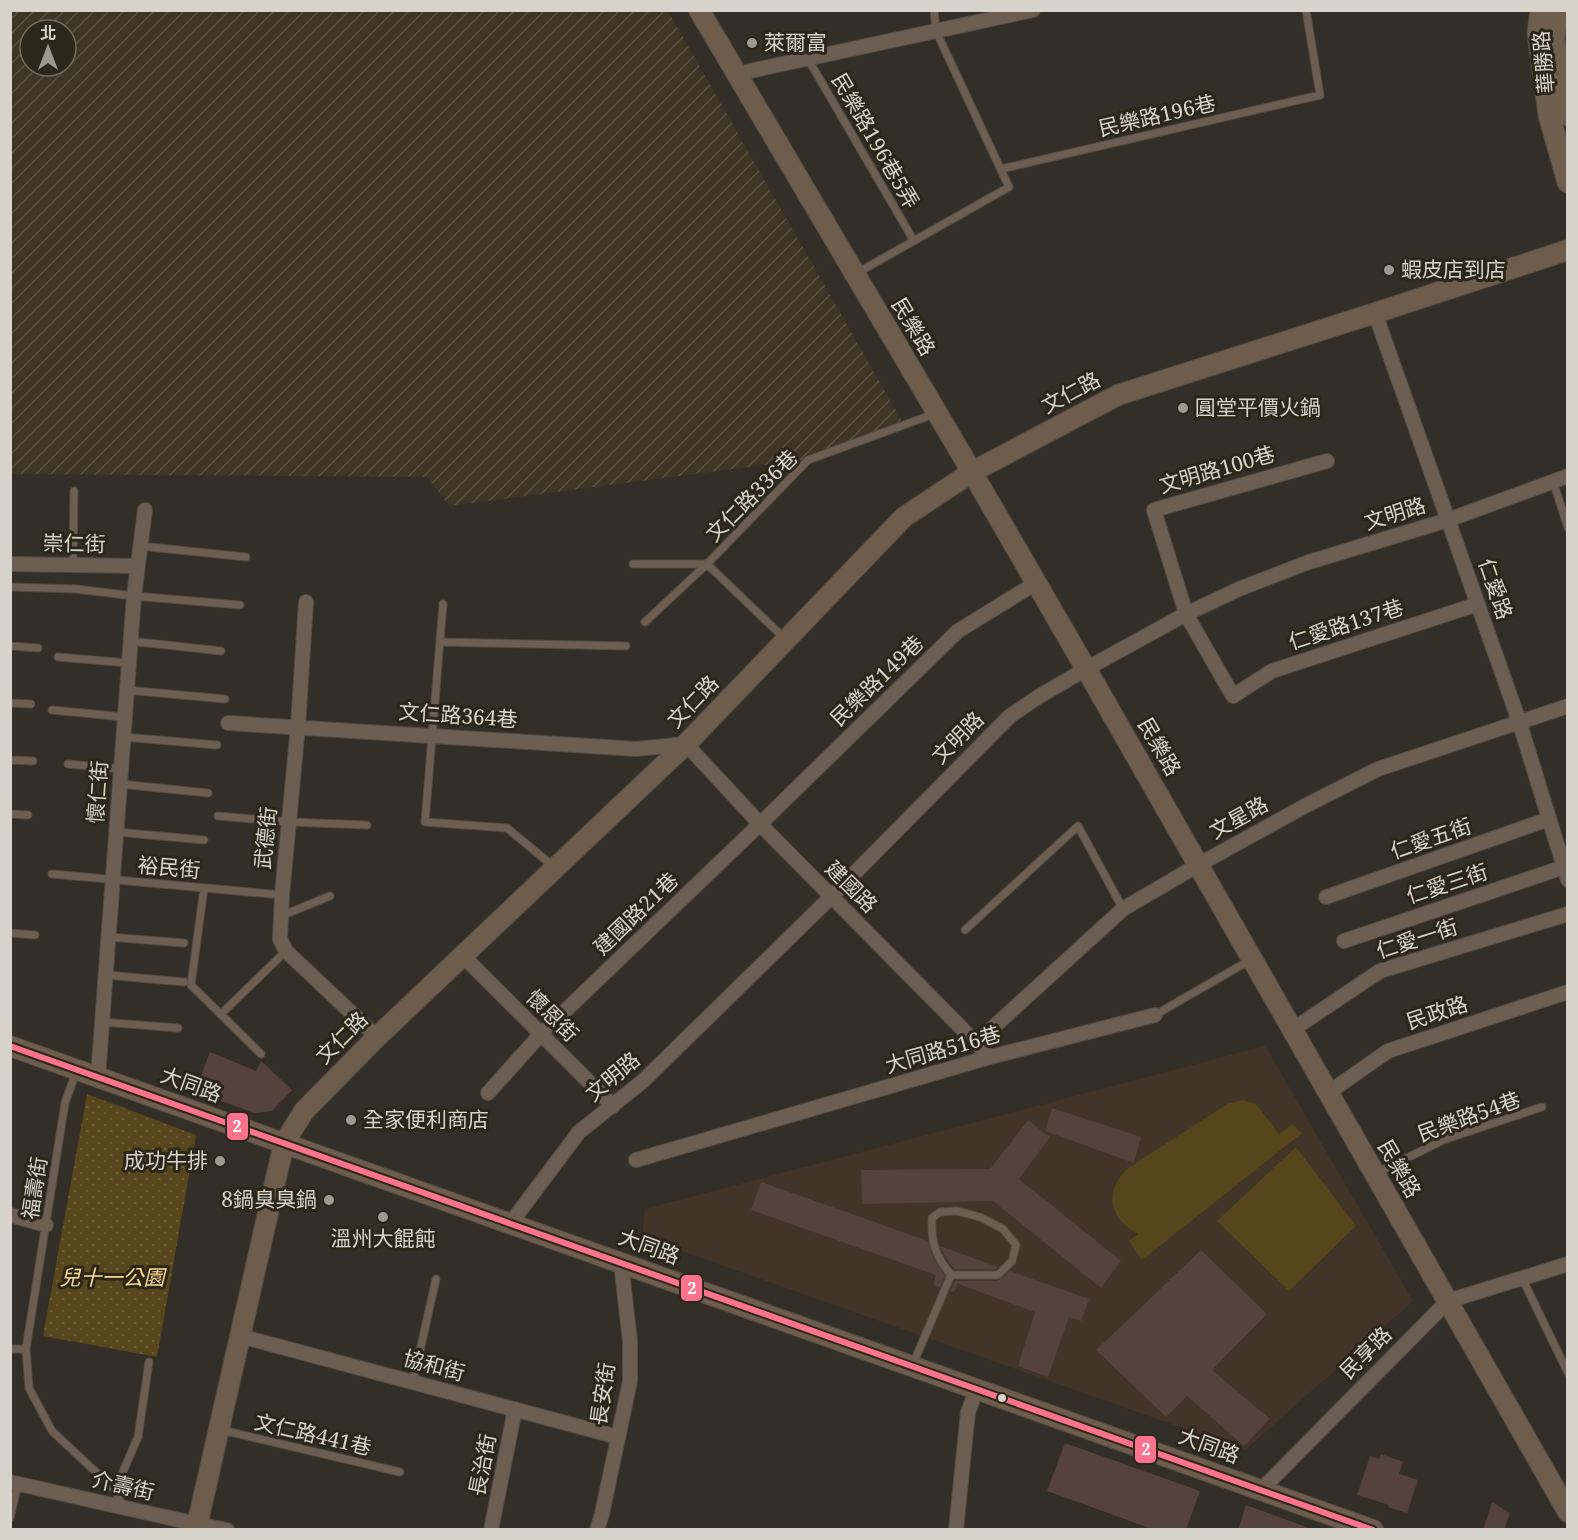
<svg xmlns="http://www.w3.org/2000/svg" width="1578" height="1540" viewBox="0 0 1578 1540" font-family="'Noto Serif','Noto Sans TC',serif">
<defs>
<pattern id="industrial-furrows" width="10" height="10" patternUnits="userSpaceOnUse" patternTransform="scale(1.5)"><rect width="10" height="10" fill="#3e3524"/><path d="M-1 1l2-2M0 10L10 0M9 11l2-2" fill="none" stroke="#595142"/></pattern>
<pattern id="grass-dots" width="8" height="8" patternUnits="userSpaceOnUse" patternTransform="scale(1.5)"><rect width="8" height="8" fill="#57451b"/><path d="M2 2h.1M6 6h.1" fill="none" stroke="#6e5f3b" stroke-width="1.8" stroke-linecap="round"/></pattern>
</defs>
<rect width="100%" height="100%" fill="#332f28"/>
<path fill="url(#industrial-furrows)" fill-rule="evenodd" d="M11,11H668L906,428L809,459L449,506L427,477L11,474ZM30,30H66V66H30Z"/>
<path fill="#423528" d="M1265,1046L1413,1301L1245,1450L642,1237L645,1209Z"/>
<path fill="url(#grass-dots)" d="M87,1094L196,1135L157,1357L43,1336Z"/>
<path fill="#57451b" d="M1243,1100L1256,1104L1279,1134L1292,1124L1302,1133L1142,1260L1129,1241L1138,1234C1110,1219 1103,1193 1127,1169L1227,1104Z
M1296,1147L1356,1226L1289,1291L1217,1221Z"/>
<path fill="#54423b" d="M210,1052L256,1071L261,1061L292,1090L272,1111L254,1113L195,1091Z
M1052,1108L1141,1137L1134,1163L1045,1131Z
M1028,1120L1050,1137L1019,1179L1121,1261L1101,1288L993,1201L862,1204L861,1170L990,1169Z
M761,1182L928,1241L933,1257L945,1276L940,1287L933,1285L936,1275L751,1210Z
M940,1246L998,1267L996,1269H954L946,1258Z
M1201,1250L1267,1314L1212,1370L1270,1419L1244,1446L1187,1396L1166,1417L1096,1350L1133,1315H1135L1134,1314Z
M1010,1271L1089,1299L1081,1321L1069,1317L1048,1377L1018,1366L1035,1312L958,1284L954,1292L950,1291L955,1281H998Z
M1065,1443L1200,1491L1186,1530H1155L1047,1491Z
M1381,1454L1403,1462L1399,1474L1418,1480L1407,1513L1388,1507L1389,1505L1357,1495L1370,1456L1379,1459Z
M1492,1502L1510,1513L1504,1530H1483Z
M1246,1505L1309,1528V1530H1238Z"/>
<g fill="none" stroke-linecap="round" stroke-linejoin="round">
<g stroke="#504c46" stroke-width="9">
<path id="lane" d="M808,59L914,241
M1001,169L1320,95L1306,10
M857,273L1009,187L936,31L934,10
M1553,481L1568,528
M140,546L246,557
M633,564H707L784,638
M73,565L74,491
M10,587L76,589L134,596L240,605
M443,604L425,822L507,828L553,866
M645,622L707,564L808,460L934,414
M130,641L221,651
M440,642L626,646
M10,646L38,648
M58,657L128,663
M126,690L225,699
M10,703L31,704
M52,710L124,717
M123,737L217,745
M10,760L33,761
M68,764L121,769
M120,784L208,793
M10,814L28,815
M218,816L289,822L367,825
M116,832L204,840
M52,874L282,895
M204,888L191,985L261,1054
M281,916L330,896
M965,930L1078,826L1123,909
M10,933L35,935
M109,937L184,943
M106,975L184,982
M221,1014L286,951
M1155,1015L1252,959
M102,1022L178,1028
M76,1072L65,1103L26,1349L29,1388L52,1431L115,1490L123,1507
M1377,1173L1443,1140L1542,1107
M1522,1278L1568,1373
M10,1349H26
M913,1364L951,1275H998L1012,1261L1016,1245L1003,1229L980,1217L957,1211L940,1212L932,1218C931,1243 935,1255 951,1275
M413,1382L436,1279
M222,1430L400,1472
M115,1490L138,1437L149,1362
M10,1518L18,1484"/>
</g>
<g stroke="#504c46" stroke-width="16">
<path id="street" d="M736,74L1033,10
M1375,313L1519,721L1568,880
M1327,461L1154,510L1186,614L1233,696L1272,671L1478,604
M10,564L137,566
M306,602L298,726L282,895L280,939L286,951L377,1037
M228,723L636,749L686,744L760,824L990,1057
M1326,897L1549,819
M1344,941L1564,867
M462,955L613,1106
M1292,1030L1380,971L1568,914
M976,1043L1123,909L1198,865L1305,806L1378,769L1568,706
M98,1077L134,596L145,510
M488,1093L541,1034L760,824L958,631L1036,583
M1328,1093L1388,1051L1568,992
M636,1160L990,1057L1155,1015
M10,1215L46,1225
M510,1224L579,1132L643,1081L831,897L1010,716L1038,697L1086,669L1186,614L1239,589L1309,562L1448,520L1568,476
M240,1336L618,1437
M10,1482L197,1524L227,1530
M1261,1490L1448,1301L1568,1264
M491,1530L515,1409
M597,1530L602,1514L630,1381V1341L621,1263
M956,1530L968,1412L977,1389"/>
</g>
<g stroke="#504c46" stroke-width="22">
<path id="secondary" d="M699,10L972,472L1096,686L1568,1512
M10,1046L1373,1530
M196,1530L284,1143L304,1111L377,1037L686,744L904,517L972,472L1118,395L1375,313L1568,250"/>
</g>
<g stroke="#504c46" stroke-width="23">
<path id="primary" d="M1541,10L1538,33L1549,115L1568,182
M1558,10L1554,38L1559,83L1568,115"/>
</g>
<use href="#lane" stroke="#6c5f52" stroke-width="7"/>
<use href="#street" stroke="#6c5f52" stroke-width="14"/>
<use href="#secondary" stroke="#6e5d4c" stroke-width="20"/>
<use href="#primary" stroke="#705f4e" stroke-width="21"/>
<g stroke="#2d271a" stroke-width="10">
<path id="bus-1" d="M10,1046L1373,1530"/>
</g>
<use href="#bus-1" stroke="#fc738d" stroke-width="6"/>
</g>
<g fill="#9e9a92" stroke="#2d271a" stroke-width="2">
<circle cx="752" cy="43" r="6"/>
<circle cx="1389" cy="270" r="6"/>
<circle cx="1183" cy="408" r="6"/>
<circle cx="351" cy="1120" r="6"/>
<circle cx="220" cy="1161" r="6"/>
<circle cx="329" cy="1200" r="6"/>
<circle cx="383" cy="1217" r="6"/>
</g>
<circle fill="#d7d3cb" stroke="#2d271a" stroke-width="2" cx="1002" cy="1398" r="5"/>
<g text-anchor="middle" stroke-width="6" stroke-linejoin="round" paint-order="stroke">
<g font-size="21" fill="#d7d3cb" stroke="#2d271a" text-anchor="start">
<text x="764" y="50">萊爾富</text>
<text x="1401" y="277">蝦皮店到店</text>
<text x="1195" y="415">圓堂平價火鍋</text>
<text x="363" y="1127">全家便利商店</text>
<text x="208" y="1168" text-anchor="end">成功牛排</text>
<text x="317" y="1207" text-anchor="end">8鍋臭臭鍋</text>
<text x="383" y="1246" text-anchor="middle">溫州大餛飩</text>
</g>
<g font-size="21" fill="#d7d3cb" stroke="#2d271a">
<text transform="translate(1544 62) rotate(-95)" y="7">華勝路</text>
<text transform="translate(1157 116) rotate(-13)" y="7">民樂路196巷</text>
<text transform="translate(875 141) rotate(60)" y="7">民樂路196巷5弄</text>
<text transform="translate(913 327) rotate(59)" y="7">民樂路</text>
<text transform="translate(1071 393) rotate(-28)" y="7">文仁路</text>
<text transform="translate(1217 470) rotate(-16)" y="7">文明路100巷</text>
<text transform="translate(752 496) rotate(-45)" y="7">文仁路336巷</text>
<text transform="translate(1395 514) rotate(-17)" y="7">文明路</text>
<text transform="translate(74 544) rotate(1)" y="7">崇仁街</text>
<text transform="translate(1495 589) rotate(71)" y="7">仁愛路</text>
<text transform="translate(1346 625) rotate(-18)" y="7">仁愛路137巷</text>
<text transform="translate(877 681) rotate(-44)" y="7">民樂路149巷</text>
<text transform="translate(693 702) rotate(-46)" y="7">文仁路</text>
<text transform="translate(458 716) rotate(4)" y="7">文仁路364巷</text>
<text transform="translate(958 738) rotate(-45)" y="7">文明路</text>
<text transform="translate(1159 747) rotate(60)" y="7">民樂路</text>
<text transform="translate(98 792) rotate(-86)" y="7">懷仁街</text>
<text transform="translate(1239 818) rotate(-29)" y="7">文星路</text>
<text transform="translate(266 838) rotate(-84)" y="7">武德街</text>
<text transform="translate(1431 839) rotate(-19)" y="7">仁愛五街</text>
<text transform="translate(169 868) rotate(5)" y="7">裕民街</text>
<text transform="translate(1447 884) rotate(-18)" y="7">仁愛三街</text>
<text transform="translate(851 887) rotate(45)" y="7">建國路</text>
<text transform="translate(636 914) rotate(-44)" y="7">建國路21巷</text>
<text transform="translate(1417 939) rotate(-18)" y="7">仁愛一街</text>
<text transform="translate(1437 1013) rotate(-18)" y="7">民政路</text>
<text transform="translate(552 1016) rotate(45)" y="7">懷恩街</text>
<text transform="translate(342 1038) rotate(-45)" y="7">文仁路</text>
<text transform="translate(943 1050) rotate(-16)" y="7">大同路516巷</text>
<text transform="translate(613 1077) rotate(-40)" y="7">文明路</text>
<text transform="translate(191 1085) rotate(20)" y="7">大同路</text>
<text transform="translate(1469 1117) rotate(-20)" y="7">民樂路54巷</text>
<text transform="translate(1399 1169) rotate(60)" y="7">民樂路</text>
<text transform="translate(35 1188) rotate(-81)" y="7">福壽街</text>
<text transform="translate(649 1247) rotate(20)" y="7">大同路</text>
<text transform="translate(1366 1353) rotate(-45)" y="7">民享路</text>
<text transform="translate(434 1366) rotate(15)" y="7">協和街</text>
<text transform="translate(603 1394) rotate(-82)" y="7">長安街</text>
<text transform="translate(313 1435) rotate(13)" y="7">文仁路441巷</text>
<text transform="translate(1209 1446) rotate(20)" y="7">大同路</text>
<text transform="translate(483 1465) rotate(-79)" y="7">長治街</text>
<text transform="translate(123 1486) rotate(13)" y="7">介壽街</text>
</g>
<g font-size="21" font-style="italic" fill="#fad995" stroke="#2d271a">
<text x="112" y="1285">兒十一公園</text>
</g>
</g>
<g stroke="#2d271a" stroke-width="2">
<rect x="226" y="1112" width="23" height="29" rx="6" fill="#fc738d"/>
<rect x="680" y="1274" width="23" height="28" rx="6" fill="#fc738d"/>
<rect x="1134" y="1435" width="23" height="29" rx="6" fill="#fc738d"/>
</g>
<g font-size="16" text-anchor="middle" font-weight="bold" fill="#fff">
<text x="237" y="1132">2</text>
<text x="692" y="1294">2</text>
<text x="1146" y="1455">2</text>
</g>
<rect width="1578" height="1540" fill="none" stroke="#d7d3cb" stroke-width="24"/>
<g transform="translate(48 48)"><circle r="28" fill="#2d271a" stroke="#716c61" stroke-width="1.5"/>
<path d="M0-4.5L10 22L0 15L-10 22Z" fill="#9e9a92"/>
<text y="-9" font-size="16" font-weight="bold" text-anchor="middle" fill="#d7d3cb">北</text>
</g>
</svg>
